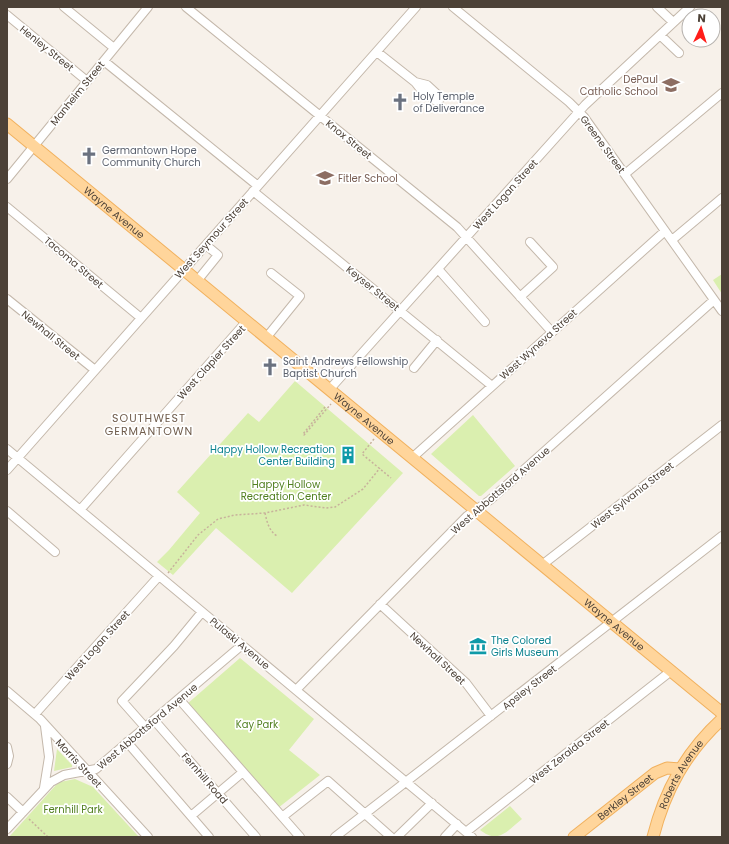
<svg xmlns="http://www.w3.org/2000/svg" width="729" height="844" viewBox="0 0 729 844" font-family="Poppins,sans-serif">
<rect width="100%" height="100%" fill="#f7f1ea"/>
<path fill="#daefaf" d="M722,274V294L713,280Z
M295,381L403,473L292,593L216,528L173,575L157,562L169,550L200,513L177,492L248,413L259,422Z
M473,415L515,466L481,496H479L431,454Z
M240,658L314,719L289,750L320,775L278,808L187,704Z
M57,749L72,765V767L54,771Z
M75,779L93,787L139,837H9L56,785L60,782Z
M510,806L522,819C506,832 498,844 480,830Z"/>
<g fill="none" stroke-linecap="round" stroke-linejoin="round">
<g stroke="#c4b8ab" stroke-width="10">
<path id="minor" d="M64,7L114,48
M186,7L457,227L552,332
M453,7L569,102L584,117L722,311
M657,7L673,22
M7,15L87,81
M660,35L679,53
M377,52L415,82L422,91L436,101L440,99V97L427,85L415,82
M104,61L258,186
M625,174L722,93
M7,179L148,7
M253,191L492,386
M7,207L141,318
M672,240L722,198
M438,269L485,322
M197,281L218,255L206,245
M520,297L553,267L530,242
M7,299L95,370
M266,338L300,296L271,273
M414,368L437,340
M329,390L585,105L690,7
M7,449L472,837
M412,458L665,231
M7,470L416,7
M80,510L246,322
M7,511L55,552
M542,565L722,425
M380,604L466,683L491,716
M296,690L467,516L490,500L714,300
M7,691L40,719L148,837
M179,699L300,837
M35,714L159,576
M154,720L256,837
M145,727L122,701L174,646L202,612
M127,742L209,837
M7,747L9,756L7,764
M44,788L49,757L45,726
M7,797L23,812
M286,814L328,781L391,837
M191,816L243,772
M7,829L51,782L64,775L96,769L242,645
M466,832L671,671
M335,837L722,536
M397,837L432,803
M445,837L457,824"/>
</g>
<g stroke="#f1b15e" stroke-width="13">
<g id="major">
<path id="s1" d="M7,124L722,713"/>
<path id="s2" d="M574,837L655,773L667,768L680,769"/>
<path id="s3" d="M653,837C665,790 686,752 722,719"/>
</g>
</g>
<path stroke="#c7b29b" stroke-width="1.5" stroke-dasharray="2 2" stroke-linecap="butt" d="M325,407L303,434L304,435L331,404
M374,439L362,454L391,478
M265,513C267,522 269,531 277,536
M168,573L198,535L218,519L235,515L265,513L304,505L326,508L335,507L363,489L380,468
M29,819L48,837"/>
<use href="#minor" stroke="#fff" stroke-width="8"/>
<use href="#major" stroke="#ffd59b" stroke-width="11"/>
</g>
<defs>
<g id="school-bare" transform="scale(1.38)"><path d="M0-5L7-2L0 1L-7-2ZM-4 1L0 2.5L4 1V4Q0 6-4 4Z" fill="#8d6e63" stroke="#fff" stroke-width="2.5" paint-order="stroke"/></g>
<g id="church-bare" transform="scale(1.38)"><path d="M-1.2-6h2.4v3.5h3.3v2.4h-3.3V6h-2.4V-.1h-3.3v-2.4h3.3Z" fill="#6b7280" stroke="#fff" stroke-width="2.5" paint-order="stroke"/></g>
<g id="building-bare" transform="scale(1.38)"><path d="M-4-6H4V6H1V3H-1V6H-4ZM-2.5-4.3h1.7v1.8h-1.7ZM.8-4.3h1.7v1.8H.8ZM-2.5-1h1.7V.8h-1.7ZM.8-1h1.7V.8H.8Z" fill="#0f9aa8" stroke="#fff" stroke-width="2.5" paint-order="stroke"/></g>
<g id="museum-bare" transform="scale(1.38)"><path d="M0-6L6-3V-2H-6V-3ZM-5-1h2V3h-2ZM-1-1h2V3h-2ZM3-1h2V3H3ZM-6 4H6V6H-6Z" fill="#0f9aa8" stroke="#fff" stroke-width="2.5" paint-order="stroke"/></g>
</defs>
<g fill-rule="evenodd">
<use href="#school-bare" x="671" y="85"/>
<use href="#church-bare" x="400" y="102"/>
<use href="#church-bare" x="89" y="156"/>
<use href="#school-bare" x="325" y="178"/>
<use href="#church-bare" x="270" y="367"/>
<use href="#building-bare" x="348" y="455"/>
<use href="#museum-bare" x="478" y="646"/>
</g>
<g text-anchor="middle" stroke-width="3.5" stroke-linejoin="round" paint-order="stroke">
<g font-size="10" fill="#4c4137" stroke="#fff">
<text transform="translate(47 48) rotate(39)" y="4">Henley Street</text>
<text transform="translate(77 93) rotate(-51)" y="4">Manheim Street</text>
<text transform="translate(349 139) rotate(39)" y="4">Knox Street</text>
<text transform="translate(603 144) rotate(54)" y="4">Greene Street</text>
<text transform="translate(505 194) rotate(-48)" y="4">West Logan Street</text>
<text dy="4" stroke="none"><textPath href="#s1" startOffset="139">Wayne Avenue</textPath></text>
<text transform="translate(211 238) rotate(-48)" y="4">West Seymour Street</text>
<text transform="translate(74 262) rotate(40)" y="4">Tacoma Street</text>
<text transform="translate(373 288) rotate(39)" y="4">Keyser Street</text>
<text transform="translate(51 335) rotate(39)" y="4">Newhall Street</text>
<text transform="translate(538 344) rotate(-42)" y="4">West Wyneva Street</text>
<text transform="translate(211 362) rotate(-48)" y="4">West Clapier Street</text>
<text dy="4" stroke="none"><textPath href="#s1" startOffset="463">Wayne Avenue</textPath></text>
<text transform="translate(500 490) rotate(-41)" y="4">West Abbottsford Avenue</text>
<text transform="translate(632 495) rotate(-38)" y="4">West Sylvania Street</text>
<text dy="4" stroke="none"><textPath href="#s1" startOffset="787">Wayne Avenue</textPath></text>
<text transform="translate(240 643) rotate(40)" y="4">Pulaski Avenue</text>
<text transform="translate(97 645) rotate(-48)" y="4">West Logan Street</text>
<text transform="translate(438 658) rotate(43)" y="4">Newhall Street</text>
<text transform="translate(529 687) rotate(-38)" y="4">Apsley Street</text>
<text transform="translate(147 726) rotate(-40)" y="4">West Abbottsford Avenue</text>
<text transform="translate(569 751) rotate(-38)" y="4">West Zeralda Street</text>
<text transform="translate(79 763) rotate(47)" y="4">Morris Street</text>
<text dy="4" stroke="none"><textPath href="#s3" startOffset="69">Roberts Avenue</textPath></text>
<text transform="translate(205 778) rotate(49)" y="4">Fernhill Road</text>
<text dy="4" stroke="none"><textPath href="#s2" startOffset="65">Berkley Street</textPath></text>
</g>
<g font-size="10" fill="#785e54" stroke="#fff" text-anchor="end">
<text x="658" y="83">DePaul<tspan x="658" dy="12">Catholic School</tspan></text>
<text x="338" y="182" text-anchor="start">Fitler School</text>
</g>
<g font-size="10" fill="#5b616d" stroke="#fff" text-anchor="start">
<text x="413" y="100">Holy Temple<tspan x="413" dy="12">of Deliverance</tspan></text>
<text x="102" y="154">Germantown Hope<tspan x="102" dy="12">Community Church</tspan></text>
<text x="283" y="365">Saint Andrews Fellowship<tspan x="283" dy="12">Baptist Church</tspan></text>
</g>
<g font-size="10" fill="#0d838f" stroke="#fff" text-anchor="end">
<text x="335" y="453">Happy Hollow Recreation<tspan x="335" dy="12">Center Building</tspan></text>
<text x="491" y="644" text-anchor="start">The Colored<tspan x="491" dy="12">Girls Museum</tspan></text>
</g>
<g font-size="10" fill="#528021" stroke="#fff">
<text x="286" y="488">Happy Hollow<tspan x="286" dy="12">Recreation Center</tspan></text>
<text x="257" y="728">Kay Park</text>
<text x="73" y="813">Fernhill Park</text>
</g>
<g font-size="11" letter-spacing="1" fill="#705d4d" stroke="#fff">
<text x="149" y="422">SOUTHWEST<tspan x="149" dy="13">GERMANTOWN</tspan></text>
</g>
</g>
<rect width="729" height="844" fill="none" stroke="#4c4137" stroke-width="16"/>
<g transform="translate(701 28) rotate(4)"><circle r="19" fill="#ffffff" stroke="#b7b3af"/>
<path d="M0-3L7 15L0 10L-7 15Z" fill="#ff1d19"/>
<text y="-6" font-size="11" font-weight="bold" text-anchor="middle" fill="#4c4137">N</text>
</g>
</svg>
